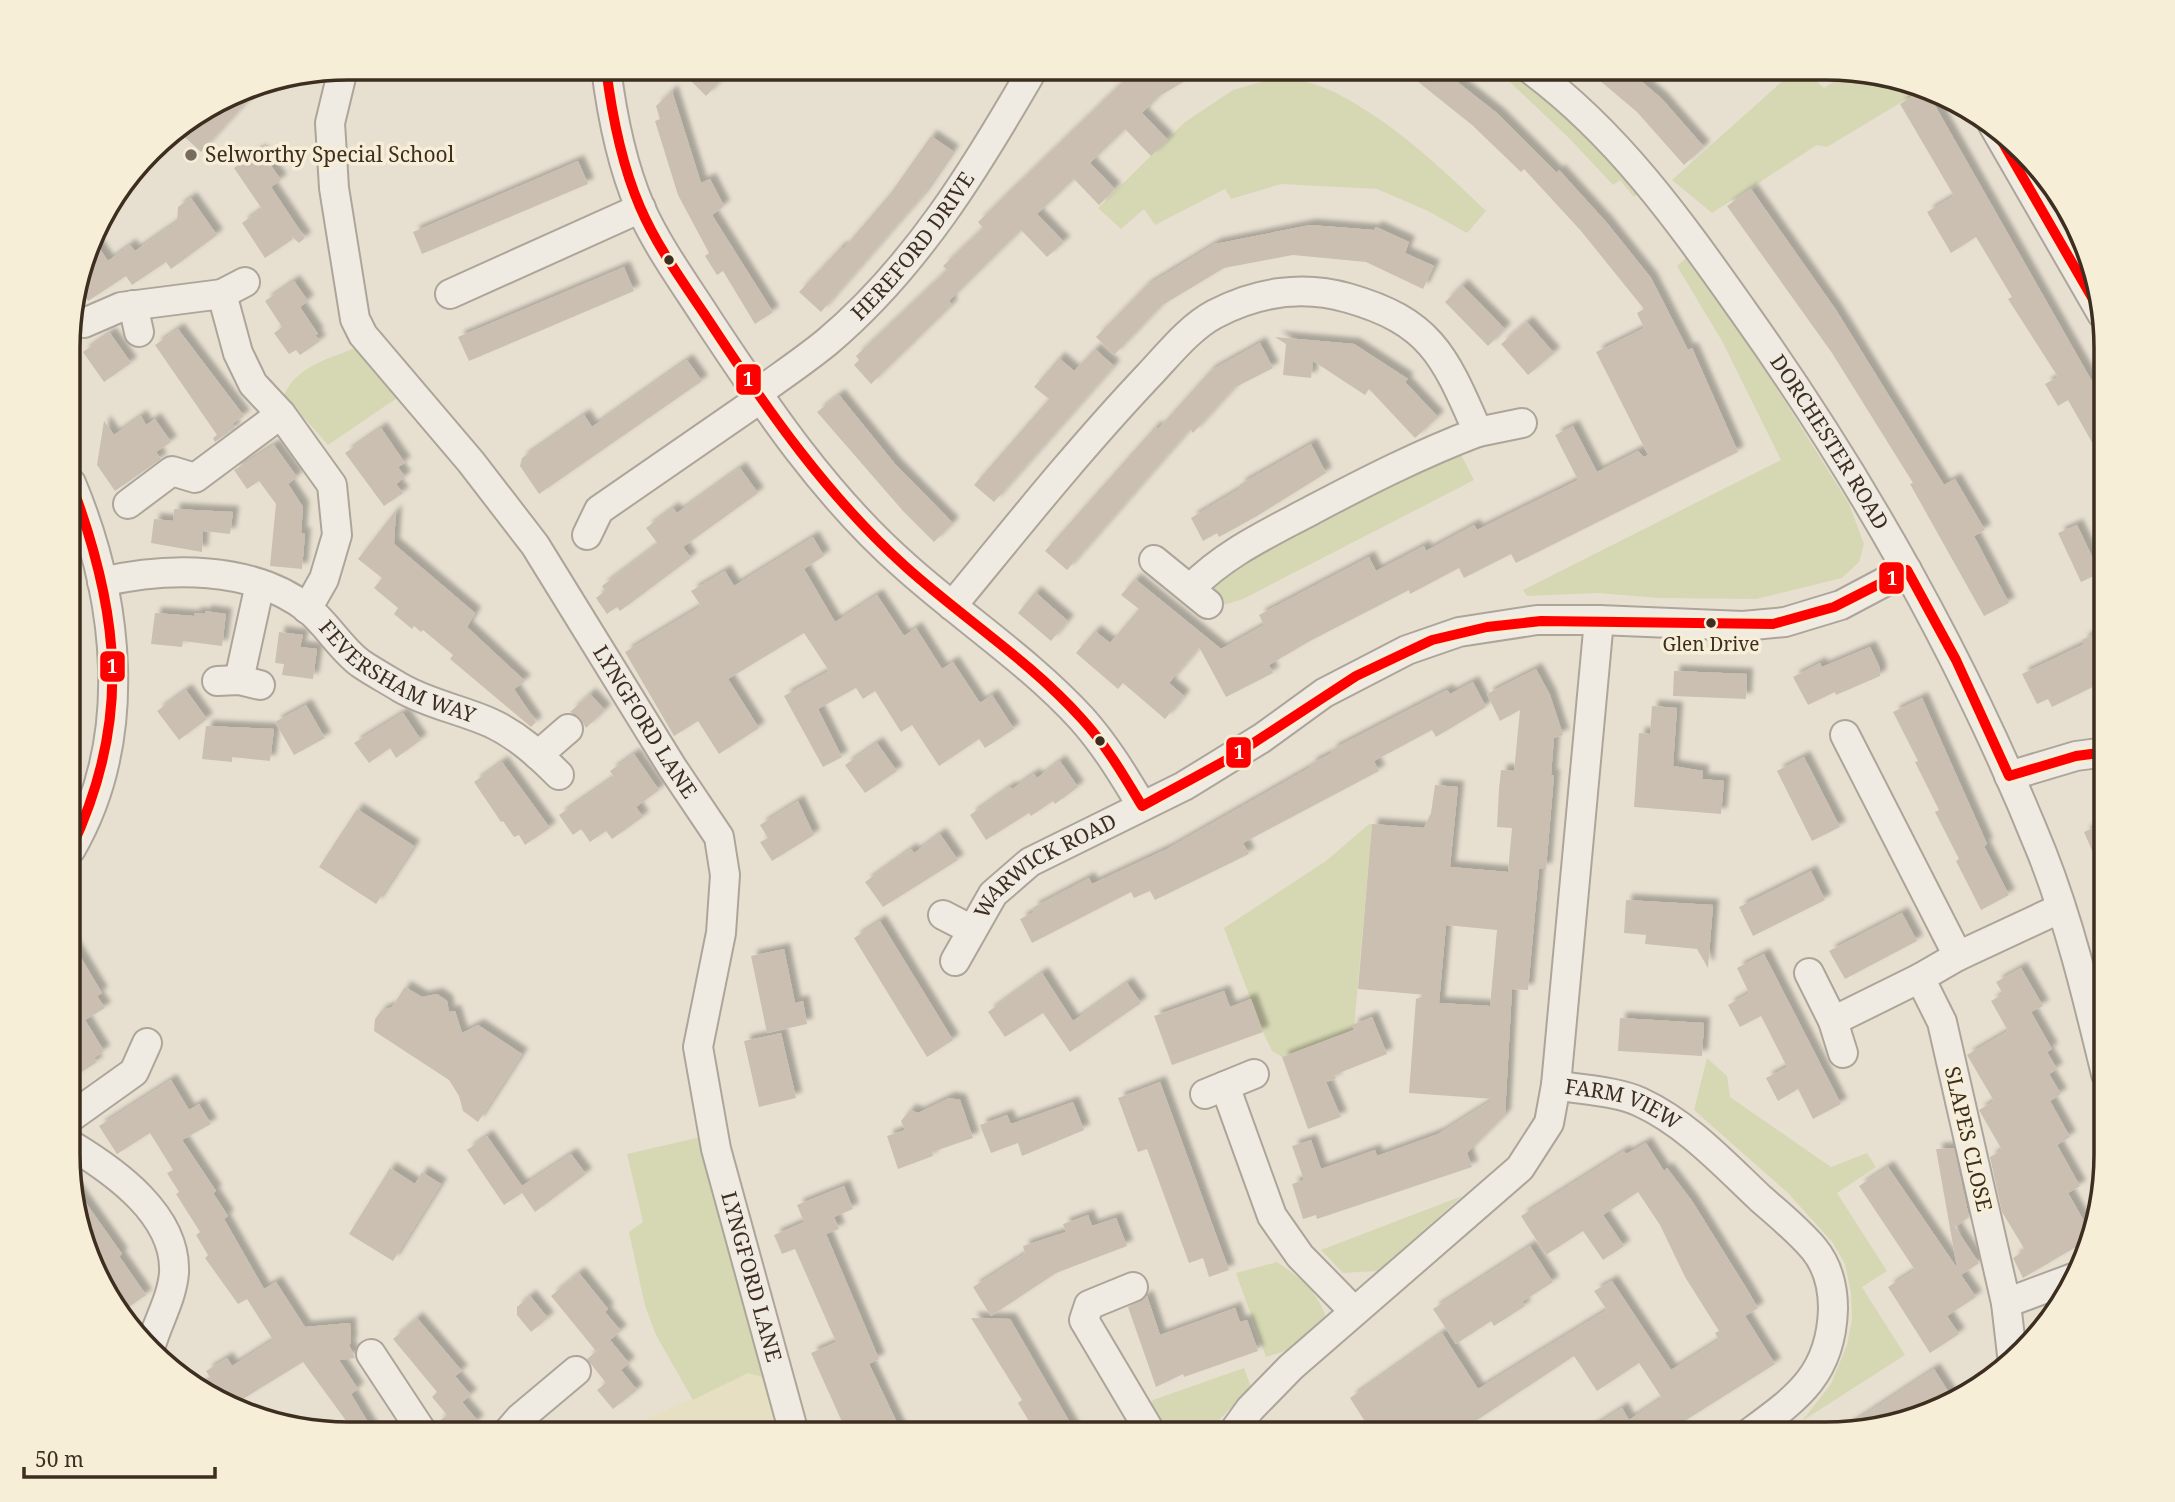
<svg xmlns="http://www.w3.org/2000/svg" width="2175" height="1502" viewBox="0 0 2175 1502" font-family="'Noto Serif',serif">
<defs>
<filter id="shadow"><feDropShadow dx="6" dy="-6" stdDeviation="2" flood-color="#0004"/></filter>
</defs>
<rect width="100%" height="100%" fill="#e7e0d1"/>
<path fill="#e6dfc2" d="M748,1373L762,1377L778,1433H615Z"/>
<path fill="#d6d7b3" d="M1496,69H1510L1570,119L1639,193L1634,197L1620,180L1613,185L1569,138Z
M1796,69H1804L1824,88L1852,70L1917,83L1925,88L1827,147L1817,145L1712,213L1672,180Z
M1285,75C1302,81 1321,85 1336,93C1393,122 1440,167 1486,211L1467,233L1428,211L1377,189L1281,184L1231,199L1225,189L1155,225L1144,209L1121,229L1098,208L1185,122L1233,90Z
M1687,257L1771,379L1849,504L1864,544L1859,562L1842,578L1756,599L1659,598L1597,593L1527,596L1523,590L1781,460L1722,341L1677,266Z
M355,348L400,396L328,445L284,395C297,366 328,359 355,348Z
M1459,451L1474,480L1243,599L1220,606L1209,585L1214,575Z
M1369,824H1372L1354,1029L1282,1057L1272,1051L1263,1032L1224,928L1326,861Z
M1707,1058L1727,1076L1730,1097L1831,1167L1867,1153L1876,1167L1837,1193L1887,1271L1862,1287L1905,1355L1802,1421L1831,1384L1847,1345L1852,1319L1851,1293L1845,1264L1833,1243L1788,1193L1694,1110Z
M701,1137L762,1377L748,1373L693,1400L656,1335L645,1306L629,1232L643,1222L627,1154Z
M1462,1196L1378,1271L1343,1273L1321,1250Z
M1277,1262C1301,1278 1318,1292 1327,1320L1301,1346L1266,1357L1236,1273Z
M1244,1368L1251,1387L1220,1419L1212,1434L1167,1433L1145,1409L1153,1400Z"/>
<path fill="#cbbfb2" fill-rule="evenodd" filter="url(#shadow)" d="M678,68H733L706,96Z
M1136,69H1205L1158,97L1142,113L1168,140L1151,156L1125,129L1090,163L1115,189L1099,205L1074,179L1037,214L1064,242L1047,257L1021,230L949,301L952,305L871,384L854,365L859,360L856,356L947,270L943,266L983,228L978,222Z
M1402,69H1441L1498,114L1557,173L1559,170L1607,223L1651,278L1688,350L1692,348L1738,452L1516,563L1511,554L1464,578L1459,568L1410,594L1409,590L1310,641L1269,665L1273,673L1226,697L1199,647L1169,683L1184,696L1165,719L1123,683L1118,689L1076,653L1095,631L1110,643L1139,609L1121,595L1135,579L1221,649L1264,625L1259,615L1369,557L1376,571L1424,546L1426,551L1474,525L1477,530L1578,480L1555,435L1573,426L1597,472L1638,451L1644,457L1648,455L1596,352L1644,328L1637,313L1644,309L1581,231L1524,169L1521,172L1472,125Z
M1586,69H1627L1662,99L1704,147L1684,165L1637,112Z
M261,86L201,152L177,130L242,89Z
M1925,88L2106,406V467L2068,400L2058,406L2045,384L2058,377L2008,299L2012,297L1976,237L1951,253L1927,212L1954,196L1900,104Z
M672,91L701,183L710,179L724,206L712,215L773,312L755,324L723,271L717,275L705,256L709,253L678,195L655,121L660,119L656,106Z
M931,136L953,151L922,196L821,312L799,292L841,247L843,249L890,194Z
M260,150L281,180L271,187L305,238L299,243L288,233L293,239L265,258L242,223L262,209L234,168Z
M578,161L588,184L422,254L413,232Z
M1751,189L1836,310L1944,485L1955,479L1985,530L1974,536L2009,603L1984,616L1910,484L1913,483L1832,353L1727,206Z
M191,198L217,235L171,269L166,262L132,285L126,276L88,301L78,287L93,239L108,261L130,245L135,251L177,222L178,207Z
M1310,225L1374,230L1376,227L1409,242L1405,253L1434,266L1423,289L1366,262L1293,255L1224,268L1161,306L1114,355L1096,337L1146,286L1215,244Z
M624,267L634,291L469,361L458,337Z
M294,281L308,301L300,307L318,334L315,335L320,341L300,355L296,350L289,354L274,333L282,327L265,301Z
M1462,285L1505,329L1488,346L1445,302Z
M1527,322L1554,353L1528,375L1501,344Z
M178,329L244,416L232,424L235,428L215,442L213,438L217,435L155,345Z
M110,333L131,363L104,382L83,352Z
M1275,337L1354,344L1408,379L1405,382L1438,417L1415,438L1369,389L1365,395L1313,361L1311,378L1283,375L1286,344Z
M1260,343L1273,368L1234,388L1193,433L1190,429L1067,570L1045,551L1155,427L1158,429L1210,371Z
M1095,349L1114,366L994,502L974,485L1049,399L1034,387L1059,358L1074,371Z
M687,360L702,381L539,494L520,466L522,458L584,415L592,427Z
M839,395L895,464L953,523L934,542L903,511L817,412Z
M141,416L146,425L155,419L171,442L156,452L161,459L115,491L97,465L104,421L114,435Z
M381,428L405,463L398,467L405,477L396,484L403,493L384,506L345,453Z
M1311,444L1326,473L1257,516L1219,537L1217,533L1203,541L1191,518L1241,488L1239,485Z
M274,445L297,477L288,484L303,507L301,533L305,534L302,569L270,566L276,504L259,481L247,489L234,470Z
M740,468L758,493L683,547L691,558L620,611L617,607L607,614L596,598L605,591L602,586L658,544L646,528L673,508L677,513Z
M174,509L233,512L230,534L203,531L202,552L151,543L154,519L173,521Z
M396,510L394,544L475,613L467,627L525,681L514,689L536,722L531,727L450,659L453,655L423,630L421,632L414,626L412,629L394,614L398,608L374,588L382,578L358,559Z
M2077,525L2100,573L2081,582L2058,533Z
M813,537L824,556L804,569L835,622L877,595L904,636L916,628L942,669L953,662L980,703L992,695L1014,729L985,748L979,739L939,766L912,725L901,732L875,691L863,699L856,688L818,709L842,757L823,767L784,696L829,671L804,633L728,679L759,728L719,754L698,721L674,736L625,652L701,606L691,591L725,571L734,586Z
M1035,592L1068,621L1051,641L1018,613Z
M205,611L226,614L222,646L183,641L182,647L151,644L155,613L194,616L195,613L205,614Z
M2106,628V690L2103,682L2052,707L2048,699L2037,704L2022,674L2084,644L2082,640Z
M279,632L303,635L300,647L317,649L313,679L282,675L284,664L275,663Z
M1870,647L1880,668V676L1836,695L1835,692L1808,705L1793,677L1820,663L1822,667Z
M1536,669L1550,695L1563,735L1554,738L1551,775H1554L1546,869H1539L1528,990L1512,989L1505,1115L1467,1153L1472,1167L1317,1219L1316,1215L1303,1219L1292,1184L1304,1180L1292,1146L1311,1140L1321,1169L1375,1150L1377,1156L1438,1134L1494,1099L1409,1093L1416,999L1427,995L1358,989L1372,824L1424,828L1431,813L1435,785L1458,787L1450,867L1508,872L1512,828L1497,827L1499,789L1501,770L1514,771L1520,710L1500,721L1487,694ZM1446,925L1497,930L1490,1006L1439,1003Z
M1674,671L1747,674L1746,699L1673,696Z
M1473,682L1486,707L1436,737L1432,730L1374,761L1379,771L1243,843L1249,854L1155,900L1150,891L1134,898L1131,892L1032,943L1020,919L1034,912L1032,908L1089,878L1092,884L1167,849L1311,767L1310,764L1332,753L1331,750L1447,690L1450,694Z
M186,690L207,719L179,740L157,711Z
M590,694L605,710L586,728L580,718L570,712Z
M1922,698L1987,844L1984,846L2009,895L1981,910L1956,861L1959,859L1935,812L1939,810L1915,762L1918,761L1893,712Z
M306,705L325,738L294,755L275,722Z
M1652,706L1677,708L1673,766L1703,771L1702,779L1724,781L1721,814L1634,807L1639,733L1650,734Z
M403,713L421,740L396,758L390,748L369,763L354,743Z
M206,726L274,729L270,761L232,757V762L202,759Z
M877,743L897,771L865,793L845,765Z
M634,754L659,790L636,807L643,817L612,839L606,831L590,842L581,829L573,835L559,815L614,777L610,771Z
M1804,757L1840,827L1812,841L1777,771Z
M1060,761L1078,787L1055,804L1053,801L1031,816L1029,813L986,840L970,815L1010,787L1012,789L1034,774L1037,778Z
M502,762L550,828L525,845L519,835L514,837L503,821L501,822L474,782Z
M798,801L814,835L772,861L760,842L768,838L760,825Z
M357,809L414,846L376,904L319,867Z
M2106,822V883L2084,832Z
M940,834L958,860L883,907L865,882L911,849L914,853Z
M1811,871L1825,900L1753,936L1739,907Z
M1626,900L1713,905L1708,968L1697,949L1645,944L1646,935L1624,933Z
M1902,913L1917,941L1845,979L1829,951Z
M880,921L953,1040L927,1057L854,938Z
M71,941L102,993L97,996L105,1008L85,1020L104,1051L94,1058L97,1062L71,1079Z
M784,949L795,1003L803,1001L807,1024L767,1033L751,956Z
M1764,954L1841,1104L1813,1119L1798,1089L1778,1101L1766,1078L1787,1067L1761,1016L1740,1027L1728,1005L1749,993L1737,968Z
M2021,968L2043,1006L2031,1012L2052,1049L2047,1052L2057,1069L2049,1074L2061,1094L2050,1101L2070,1137L2057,1145L2080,1186L2068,1193L2093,1237L2023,1278L2013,1258L2025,1250L2002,1212L1990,1157L2002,1150L1979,1110L1994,1101L1967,1055L2008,1031L1991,1001L2003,994L1996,982Z
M1042,973L1073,1021L1127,983L1141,1003L1070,1052L1043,1013L1005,1037L988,1012Z
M405,987L422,997L437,994L447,1001L449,1012L455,1011L462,1033L478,1025L522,1054L478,1122L463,1111L459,1096L449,1080L374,1031L375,1019L381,1011L392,1007Z
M1224,991L1230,1007L1251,999L1263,1032L1172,1065L1154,1016Z
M1372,1017L1387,1054L1334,1075L1336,1079L1326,1082L1341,1117L1308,1129L1282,1057L1354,1030L1352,1025Z
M1620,1018L1704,1023L1702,1056L1618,1051Z
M781,1033L796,1098L759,1107L744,1041Z
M171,1080L189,1110L199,1104L211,1124L182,1140L216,1191L213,1193L228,1216L224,1219L264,1289L276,1282L305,1327L350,1323L351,1343L349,1345L355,1358L339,1360L358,1389L351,1394L372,1429L366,1433H355L303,1362L233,1405L198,1387L211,1379L206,1371L227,1358L232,1366L273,1340L247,1299L238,1304L205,1258L208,1255L196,1235L200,1232L176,1194L179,1192L167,1173L173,1170L150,1133L117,1154L99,1126Z
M1160,1082L1229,1270L1209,1277L1203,1258L1189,1263L1147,1149L1138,1152L1118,1098Z
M949,1098L960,1100L973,1138L932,1152L933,1156L898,1169L887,1136L905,1130L901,1121L910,1110L918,1113Z
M1073,1102L1084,1130L1022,1156L1018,1143L991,1153L980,1125L1007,1115L1011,1124Z
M487,1136L522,1186L571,1154L586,1174L535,1212L522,1193L504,1205L467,1150Z
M1646,1143L1664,1171L1667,1168L1692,1201L1745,1286L1758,1308L1745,1316L1775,1364L1664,1434H1582L1622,1408L1629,1420L1662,1398L1639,1363L1597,1391L1574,1356L1456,1434H1373L1350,1398L1442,1333L1478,1389L1607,1310L1594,1291L1612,1281L1671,1370L1719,1340L1715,1333L1719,1331L1685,1277L1660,1225L1638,1192L1603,1215L1624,1246L1603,1260L1583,1231L1546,1255L1521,1216L1624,1151L1626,1154Z
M1954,1148L1969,1217L1955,1227L1979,1263L1961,1275L1976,1297L1947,1316L1959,1334L1930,1353L1888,1287L1915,1270L1859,1186L1888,1167L1957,1268L1936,1149Z
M390,1168L415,1184L422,1172L441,1184L393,1261L349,1234Z
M844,1186L853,1209L834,1217L839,1229L826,1234L879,1359L869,1364L902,1433H847L811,1353L836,1342L795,1249L782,1254L774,1235L804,1222L797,1205Z
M76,1189L122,1254L119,1256L146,1295L123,1311L102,1283L71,1192Z
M1088,1215L1092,1226L1116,1218L1127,1246L1056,1273L991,1316L973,1287L1025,1254L1023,1246L1066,1232L1063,1224Z
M1530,1246L1553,1282L1522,1302L1525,1306L1494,1326L1491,1321L1456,1344L1433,1309Z
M579,1273L608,1309L605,1312L621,1331L596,1351L551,1296Z
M530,1296L548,1318L531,1332L517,1315V1307Z
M1147,1296L1160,1335L1235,1308L1240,1322L1247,1320L1258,1351L1184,1377L1183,1374L1156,1387L1128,1307Z
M417,1318L462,1371L455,1376L471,1395L462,1402L478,1421L463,1433H447L438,1422L447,1415L432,1397L437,1392L393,1339Z
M971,1318L1010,1319L1076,1433H1036L1018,1403L1022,1400Z
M610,1340L629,1363L621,1370L637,1390L613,1409L597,1390L606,1383L587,1359Z
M1934,1369L1953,1399L1939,1407L1847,1429L1846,1427Z"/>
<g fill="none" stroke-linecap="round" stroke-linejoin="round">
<g stroke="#ada599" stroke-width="32">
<g id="street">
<path d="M606,68C612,116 621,163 640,207C657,246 685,284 708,320C766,408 826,497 906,567C963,618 1030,662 1082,719C1106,746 1124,776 1142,806"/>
<path id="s1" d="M343,69L330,123L334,188L355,319L363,335L471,462L535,545L672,767L719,837L725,875L721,933L698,1047L716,1149L794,1433"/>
<path id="s2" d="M1530,69C1619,135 1680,222 1743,311C1863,480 1965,661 2042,853C2070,924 2088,1000 2106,1074"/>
<path d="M1992,123L2102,314"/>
<path d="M222,294L245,282"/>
<path d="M450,294L641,208"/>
<path d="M133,305L139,332"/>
<path d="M84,323L121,307L222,294L238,353L253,384L281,414L332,485L337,535L324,579L307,609"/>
<path id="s3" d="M758,393C781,376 805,360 827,342C916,267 976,168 1033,69"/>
<path d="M1478,432L1522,423"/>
<path d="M71,483C119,597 135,738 71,849"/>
<path d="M128,504L172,471L195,478L281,414"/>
<path d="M587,535L599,510L761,398"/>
<path d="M1154,560L1208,604"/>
<path id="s4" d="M102,582C167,567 252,565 308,609C327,624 340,648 360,663C373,672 388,680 401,688C429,704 462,710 491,723C517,735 538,754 559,775"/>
<path d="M952,606C1016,528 1079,449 1149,375C1168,355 1190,327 1215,314C1257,292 1303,285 1348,298C1432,322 1445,357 1478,432C1420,454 1367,481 1312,510C1269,533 1225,553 1191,588"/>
<path d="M239,680L260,584"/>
<path d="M217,681L239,680L260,685"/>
<path d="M1845,735L1958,956"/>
<path d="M538,755L568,729"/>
<path d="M2009,776L2076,756L2106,752"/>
<path d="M943,915L972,930"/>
<path id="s5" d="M955,961L993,894L1030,862L1184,786L1262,738L1324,693L1407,650L1459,632L1537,620H1599L1743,626L1785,622L1841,605L1907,570"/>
<path d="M1809,973L1833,1021L1843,1053"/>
<path d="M1833,1021L1920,978"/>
<path d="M1556,1085L1599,620"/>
<path d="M1225,1086L1272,1216L1300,1256L1353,1310"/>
<path d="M1205,1094L1254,1074"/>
<path d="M71,1117L134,1072L147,1043"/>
<path d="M71,1145C114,1171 177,1215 174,1273C172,1298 158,1321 151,1345"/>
<path d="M1133,1287L1089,1305L1084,1320L1151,1433"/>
<path d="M2006,1303L2073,1278"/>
<path d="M371,1354L423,1433"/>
<path d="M2012,1355L2006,1303L1942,1022L1920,978L1958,956L2061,908"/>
<path d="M507,1433L520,1418L576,1371"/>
<path id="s6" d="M1232,1434L1250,1409L1291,1367L1520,1168L1549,1123L1556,1085C1582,1090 1616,1091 1640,1102C1686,1123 1723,1163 1760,1198C1778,1214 1798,1230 1814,1249C1828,1266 1833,1287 1833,1309C1831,1375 1797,1398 1748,1434"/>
</g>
</g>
<use href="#street" stroke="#efebe3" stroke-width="28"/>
<g stroke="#f7eed8" stroke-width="16">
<path id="bus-1" d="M606,68C612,116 621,163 640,207C658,249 686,286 711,324C768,411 828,497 906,567C964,619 1030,661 1082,719C1106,745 1124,776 1142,806L1232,757L1356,676L1432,640L1487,627L1541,621L1773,624L1834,607L1907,570L1956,660L2009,776L2076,756L2106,752
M1992,124L2101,313
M71,483C120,613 132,720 71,849"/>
</g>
<use href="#bus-1" stroke="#f00" stroke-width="10"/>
</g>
<circle fill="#786c5e" stroke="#f7eed8" stroke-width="2.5" cx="191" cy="155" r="7"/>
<g fill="#3d2e20" stroke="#f7eed8" stroke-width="2.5">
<circle cx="669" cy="260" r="6"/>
<circle cx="1711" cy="623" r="6"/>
<circle cx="1100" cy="741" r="6"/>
</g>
<g text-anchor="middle" stroke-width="7" stroke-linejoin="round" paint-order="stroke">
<g font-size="19" fill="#3d2e20" stroke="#f7eed8">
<text x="1711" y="651">Glen Drive</text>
</g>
<g font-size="21" fill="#3d2e20" stroke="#f7eed8" text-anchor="start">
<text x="205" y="162">Selworthy Special School</text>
</g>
<g font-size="21" fill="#3d2e20" stroke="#f7eed8">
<text dy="7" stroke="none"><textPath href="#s3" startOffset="215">HEREFORD DRIVE</textPath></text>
<text dy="7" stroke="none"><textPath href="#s2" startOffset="481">DORCHESTER ROAD</textPath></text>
<text dy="7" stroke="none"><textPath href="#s4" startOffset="326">FEVERSHAM WAY</textPath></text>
<text dy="7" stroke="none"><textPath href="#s1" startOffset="751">LYNGFORD LANE</textPath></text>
<text dy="7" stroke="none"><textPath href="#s5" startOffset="136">WARWICK ROAD</textPath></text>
<text dy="7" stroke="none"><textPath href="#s6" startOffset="555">FARM VIEW</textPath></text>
<text transform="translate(1968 1139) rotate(77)" y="7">SLAPES CLOSE</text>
<text dy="7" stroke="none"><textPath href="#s1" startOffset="1337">LYNGFORD LANE</textPath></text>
</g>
</g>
<path d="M0 0H2175V1502H0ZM348 80H1826A268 268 0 0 1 2094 348V1154A268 268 0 0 1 1826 1422H348A268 268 0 0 1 80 1154V348A268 268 0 0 1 348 80Z" fill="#f7eed8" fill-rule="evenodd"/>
<path fill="none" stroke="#3d2e20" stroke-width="3.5" d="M348 80H1826A268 268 0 0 1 2094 348V1154A268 268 0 0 1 1826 1422H348A268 268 0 0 1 80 1154V348A268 268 0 0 1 348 80Z"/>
<g stroke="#f7eed8" stroke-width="2.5">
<rect x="735" y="363" width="27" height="33" rx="7" fill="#f00"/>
<rect x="1878" y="561" width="27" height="34" rx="7" fill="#f00"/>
<rect x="99" y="650" width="27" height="33" rx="7" fill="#f00"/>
<rect x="1225" y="736" width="27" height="33" rx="7" fill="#f00"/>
</g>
<g font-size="19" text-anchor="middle" font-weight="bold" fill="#fff">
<text x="748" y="386">1</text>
<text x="1892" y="585">1</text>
<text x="112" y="673">1</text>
<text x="1239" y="759">1</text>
</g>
<path d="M24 1467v10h191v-10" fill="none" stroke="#3d2e20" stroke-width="3.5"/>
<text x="35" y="1467" font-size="21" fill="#3d2e20" stroke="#f7eed8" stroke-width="5" paint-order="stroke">50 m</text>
</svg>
